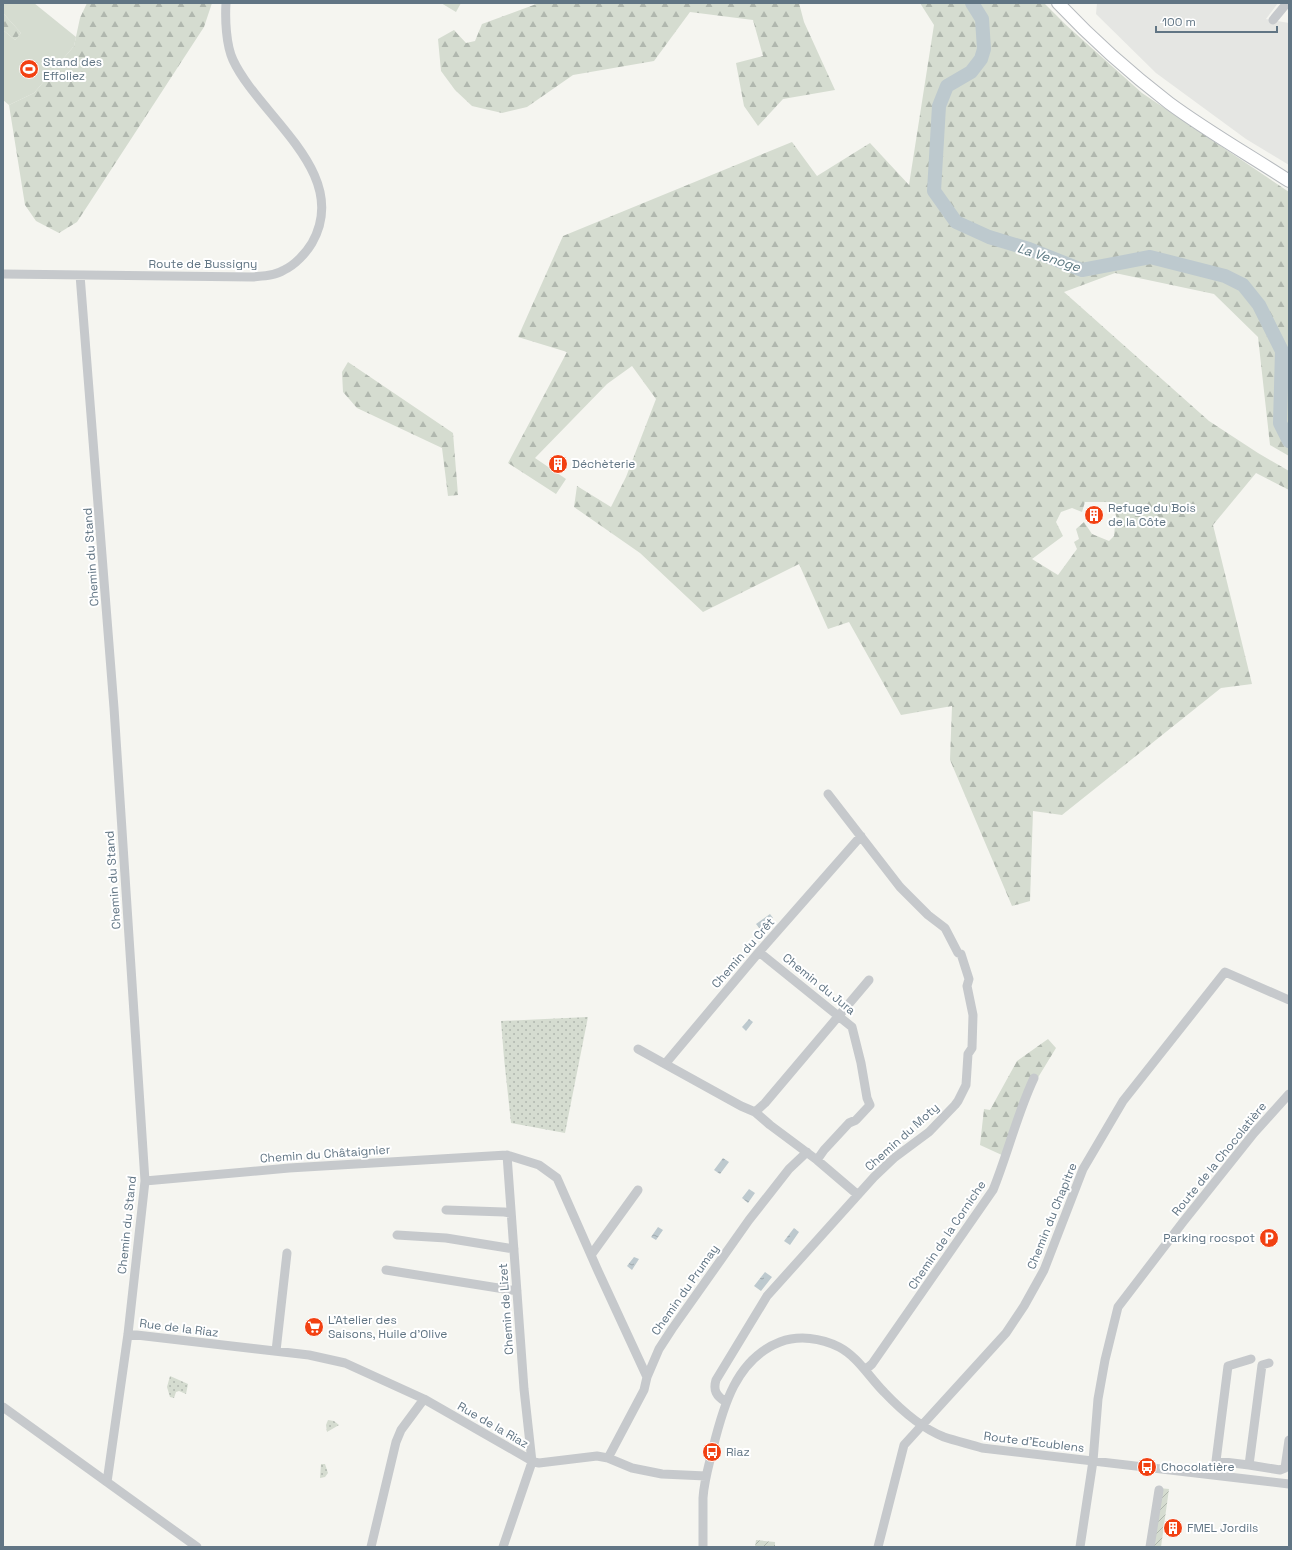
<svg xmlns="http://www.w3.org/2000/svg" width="1292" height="1550" viewBox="0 0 1292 1550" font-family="'Space Grotesk',sans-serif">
<defs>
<pattern id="grass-dots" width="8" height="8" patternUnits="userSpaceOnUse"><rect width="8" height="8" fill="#d5dcd0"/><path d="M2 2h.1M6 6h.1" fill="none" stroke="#b0b7ae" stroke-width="1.8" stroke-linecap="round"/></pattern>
<pattern id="forest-firs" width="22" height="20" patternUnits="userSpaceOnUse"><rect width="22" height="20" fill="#d5dcd0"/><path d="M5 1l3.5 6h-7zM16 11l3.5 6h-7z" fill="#b0b7ae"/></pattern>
<pattern id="garden-furrows" width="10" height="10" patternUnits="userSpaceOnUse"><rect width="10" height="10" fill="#d5dcd0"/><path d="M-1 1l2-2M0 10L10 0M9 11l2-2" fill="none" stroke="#b0b7ae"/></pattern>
<pattern id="water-ripples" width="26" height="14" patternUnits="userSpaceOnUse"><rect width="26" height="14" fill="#bdc9ce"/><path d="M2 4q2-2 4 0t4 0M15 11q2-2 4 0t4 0" fill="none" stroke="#9da8ad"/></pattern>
</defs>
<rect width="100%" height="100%" fill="#f5f5f0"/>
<path fill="#e5e6e3" d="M1097,3H1278L1266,19L1289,23V165L1246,139L1156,73L1096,14Z"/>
<path fill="url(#grass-dots)" d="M588,1017L565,1133L511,1123L504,1058L501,1021Z
M170,1376L188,1384L186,1394L179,1391L176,1392L174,1398L170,1397L167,1387Z
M328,1420L334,1421L339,1425L327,1432L326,1425Z
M321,1464H325L328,1473L325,1477L320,1478Z"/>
<path fill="url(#forest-firs)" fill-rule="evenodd" d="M87,3H212L204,27L77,222L59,233L36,221L25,205L9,105L34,93L74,46L80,18Z
M539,3H799L804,22L835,90L783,99L758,126L744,106L736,63L763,56L753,20L690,12L654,61L573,75L527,107L502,113L472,106L455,90L441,71L438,39L454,30L466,43L475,41L482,24Z
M920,3H1044L1066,25L1142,93L1289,192V456L1270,445L1258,337L1214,294L1115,273L1064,292L1209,421L1258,453L1289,471V490L1256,473L1213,525L1252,684L1221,688L1062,815L1033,811L1030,901L1012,906L950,760L952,706L901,715L849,622L828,629L799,564L703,612L640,553L574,507L577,486L611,507L626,477L656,399L632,366L607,384L535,458L566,479L556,494L508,463L567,352L518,337L563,236L792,142L817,176L870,143L909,185L934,25ZM1085,502H1108L1116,515L1114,536L1109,541L1092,534L1084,522L1076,529L1079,539L1074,542L1077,549L1058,575L1032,559L1063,536L1056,522L1061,512L1072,508L1082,512Z
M3,13L21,33L15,40L3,30Z
M348,362L453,433L458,495L448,496L442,448L357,408L343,392L342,372Z
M1048,1039L1056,1048L1031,1089L1004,1156L980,1145L984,1109L990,1110L1017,1061Z"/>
<path fill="url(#garden-furrows)" d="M1159,1488L1169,1489L1161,1547H1150Z
M756,1540L775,1542V1547H755Z"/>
<path fill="#d5dcd0" d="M3,3H34L76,37L74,46L34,93L9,105L3,100V30L15,40L21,33L3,13Z
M441,3H461L456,12Z"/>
<path fill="url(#water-ripples)" d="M770,914L773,918L760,929L756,924Z
M749,1019L753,1022L746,1031L742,1027Z
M723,1158L729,1162L720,1174L714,1170Z
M749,1189L755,1193L748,1203L742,1198Z
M658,1227L663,1230L656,1240L651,1237Z
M794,1228L799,1232L790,1245L784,1241Z
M634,1257L639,1259L632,1270L627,1266Z
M765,1272L772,1277L761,1291L754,1286Z"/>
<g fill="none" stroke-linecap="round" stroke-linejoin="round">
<path stroke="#bdc9ce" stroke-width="14" d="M972,3L982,19L984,49L981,59L971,72L947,86L939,106L934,191L956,222L989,237L1029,249L1082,270L1150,257L1225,276L1243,285L1259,305L1282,351L1280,423L1289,441"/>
<g stroke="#b6babe" stroke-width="14">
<path id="major" d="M1058,3C1092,39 1130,73 1169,103C1207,131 1249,155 1289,181"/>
</g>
<path stroke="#c6c9cc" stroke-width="9" d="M1273,20L1287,3
M3,274L252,277C262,276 275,276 284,270C295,265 306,253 312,243C352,173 259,116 233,60C226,45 225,19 226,3
M80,275L114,708L145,1181L128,1334L107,1482
M759,952L852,1027L861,1063L867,1098L870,1105L856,1120L849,1123L824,1150L817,1160
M638,1049L665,1064L759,952L861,836
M665,1064L741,1106L755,1112L770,1125L817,1160L858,1195
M755,1112L765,1103L869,980
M145,1181L289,1168L507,1155L539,1165L557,1178L598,1271L647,1377
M446,1210L504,1212L511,1213
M397,1235L446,1238L514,1249
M591,1255L638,1190
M386,1270L517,1291
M128,1334L309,1355L345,1363L424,1399L534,1462L539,1463L597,1456L608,1458L632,1468L662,1474L706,1476
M276,1351L287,1253
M1269,1363L1262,1365L1249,1465L1280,1470L1285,1468L1289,1440
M865,1370L872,1364L993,1190C1008,1153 1017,1114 1034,1078
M726,1402C716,1396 713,1390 716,1380L767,1296L874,1177L894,1158L929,1132L955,1105L958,1101L966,1085L968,1054L972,1048L973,1015L967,986L969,979L961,954L958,953L945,928L928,915L900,887L828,794
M3,1407L197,1547
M608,1458L644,1390L647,1377L659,1349L672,1329L749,1220L789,1169L807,1152
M1249,1465L1216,1461L1228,1366L1251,1359
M371,1547L396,1442L401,1430L424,1399
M503,1547L532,1462L524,1389L507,1155
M703,1547C703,1531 703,1515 703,1498C704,1481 709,1465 713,1448C723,1407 736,1359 780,1342C799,1335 821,1338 839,1347C858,1357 869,1377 884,1392C901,1410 921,1428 944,1437C956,1441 969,1444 982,1448L1289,1484
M878,1547L904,1445L1006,1333L1024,1306L1044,1270L1083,1169L1123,1101L1225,972L1289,1000
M1080,1547L1093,1461L1098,1399L1105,1360L1118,1307L1183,1222L1254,1133L1289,1094
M1150,1547L1159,1490"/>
<use href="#major" stroke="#fff" stroke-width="12"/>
</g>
<defs>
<g id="stadium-disc" transform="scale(1)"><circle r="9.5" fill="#f24112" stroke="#fff"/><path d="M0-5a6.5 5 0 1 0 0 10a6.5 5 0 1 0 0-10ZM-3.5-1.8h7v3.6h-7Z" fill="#fff"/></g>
<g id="building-disc" transform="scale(1)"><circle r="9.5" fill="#f24112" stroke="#fff"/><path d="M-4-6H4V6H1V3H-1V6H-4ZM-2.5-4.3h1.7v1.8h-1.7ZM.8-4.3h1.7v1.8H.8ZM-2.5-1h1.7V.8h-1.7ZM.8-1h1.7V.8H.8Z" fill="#fff"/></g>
<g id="parking-disc" transform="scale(1)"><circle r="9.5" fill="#f24112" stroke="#fff"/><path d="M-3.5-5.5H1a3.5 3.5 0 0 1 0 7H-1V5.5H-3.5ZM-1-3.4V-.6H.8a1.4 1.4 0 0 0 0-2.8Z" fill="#fff"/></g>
<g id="supermarket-disc" transform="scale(1)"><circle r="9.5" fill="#f24112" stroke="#fff"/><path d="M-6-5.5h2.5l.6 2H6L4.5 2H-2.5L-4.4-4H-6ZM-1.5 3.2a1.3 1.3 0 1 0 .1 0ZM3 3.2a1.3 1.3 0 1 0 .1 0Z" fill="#fff"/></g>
<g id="bus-disc" transform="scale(1)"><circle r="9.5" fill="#f24112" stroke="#fff"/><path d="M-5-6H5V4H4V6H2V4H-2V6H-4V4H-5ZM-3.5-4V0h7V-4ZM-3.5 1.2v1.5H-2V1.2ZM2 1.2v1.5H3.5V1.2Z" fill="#fff"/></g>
</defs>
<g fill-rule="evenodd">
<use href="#stadium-disc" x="29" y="69"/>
<use href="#building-disc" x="558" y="464"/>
<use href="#building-disc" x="1094" y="515"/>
<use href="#parking-disc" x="1269" y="1238"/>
<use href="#supermarket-disc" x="314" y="1327"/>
<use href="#bus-disc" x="712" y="1452"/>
<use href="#bus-disc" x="1147" y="1467"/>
<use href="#building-disc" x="1173" y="1528"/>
</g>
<g text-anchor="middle" stroke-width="4" stroke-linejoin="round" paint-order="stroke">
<g font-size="12" fill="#617584" stroke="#fff" text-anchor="start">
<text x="43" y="66">Stand des<tspan x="43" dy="14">Effoliez</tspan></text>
<text x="572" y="468">Déchèterie</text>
<text x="1108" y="512">Refuge du Bois<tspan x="1108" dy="14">de la Côte</tspan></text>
<text x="1255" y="1242" text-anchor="end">Parking rocspot</text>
<text x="328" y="1324">L'Atelier des<tspan x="328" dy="14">Saisons, Huile d'Olive</tspan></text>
<text x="726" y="1456">Riaz</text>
<text x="1161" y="1471">Chocolatière</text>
<text x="1187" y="1532">FMEL Jordils</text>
</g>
<g font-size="12" fill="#617584" stroke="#fff">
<text x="203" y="268">Route de Bussigny</text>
<text transform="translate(91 557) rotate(-94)" y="4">Chemin du Stand</text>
<text transform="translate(113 880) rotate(-94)" y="4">Chemin du Stand</text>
<text transform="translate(743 953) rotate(-49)" y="4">Chemin du Crêt</text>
<text transform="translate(819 984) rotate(39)" y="4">Chemin du Jura</text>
<text transform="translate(902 1137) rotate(-42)" y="4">Chemin du Moty</text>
<text transform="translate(325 1154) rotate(-4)" y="4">Chemin du Châtaignier</text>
<text transform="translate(1219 1159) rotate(-51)" y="4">Route de la Chocolatière</text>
<text transform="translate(1052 1216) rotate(-68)" y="4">Chemin du Chapitre</text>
<text transform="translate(127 1225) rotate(-84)" y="4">Chemin du Stand</text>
<text transform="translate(947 1235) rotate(-56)" y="4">Chemin de la Corniche</text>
<text transform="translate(685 1290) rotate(-55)" y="4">Chemin du Prumay</text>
<text transform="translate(506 1309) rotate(-94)" y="4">Chemin de Lizet</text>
<text transform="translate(179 1328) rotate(7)" y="4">Rue de la Riaz</text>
<text transform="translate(493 1425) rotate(30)" y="4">Rue de la Riaz</text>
<text transform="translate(1034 1442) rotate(7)" y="4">Route d'Ecublens</text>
</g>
<g font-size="13" font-style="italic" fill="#5c7882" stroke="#fff">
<text transform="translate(1049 257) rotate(18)" y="5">La Venoge</text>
</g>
</g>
<rect width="1292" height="1550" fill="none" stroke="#617584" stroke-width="8"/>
<path d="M1156 26v6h121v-6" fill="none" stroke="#617584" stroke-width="2"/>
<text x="1162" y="26" font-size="12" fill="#617584" stroke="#ffffff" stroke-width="3" paint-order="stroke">100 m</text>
</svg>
